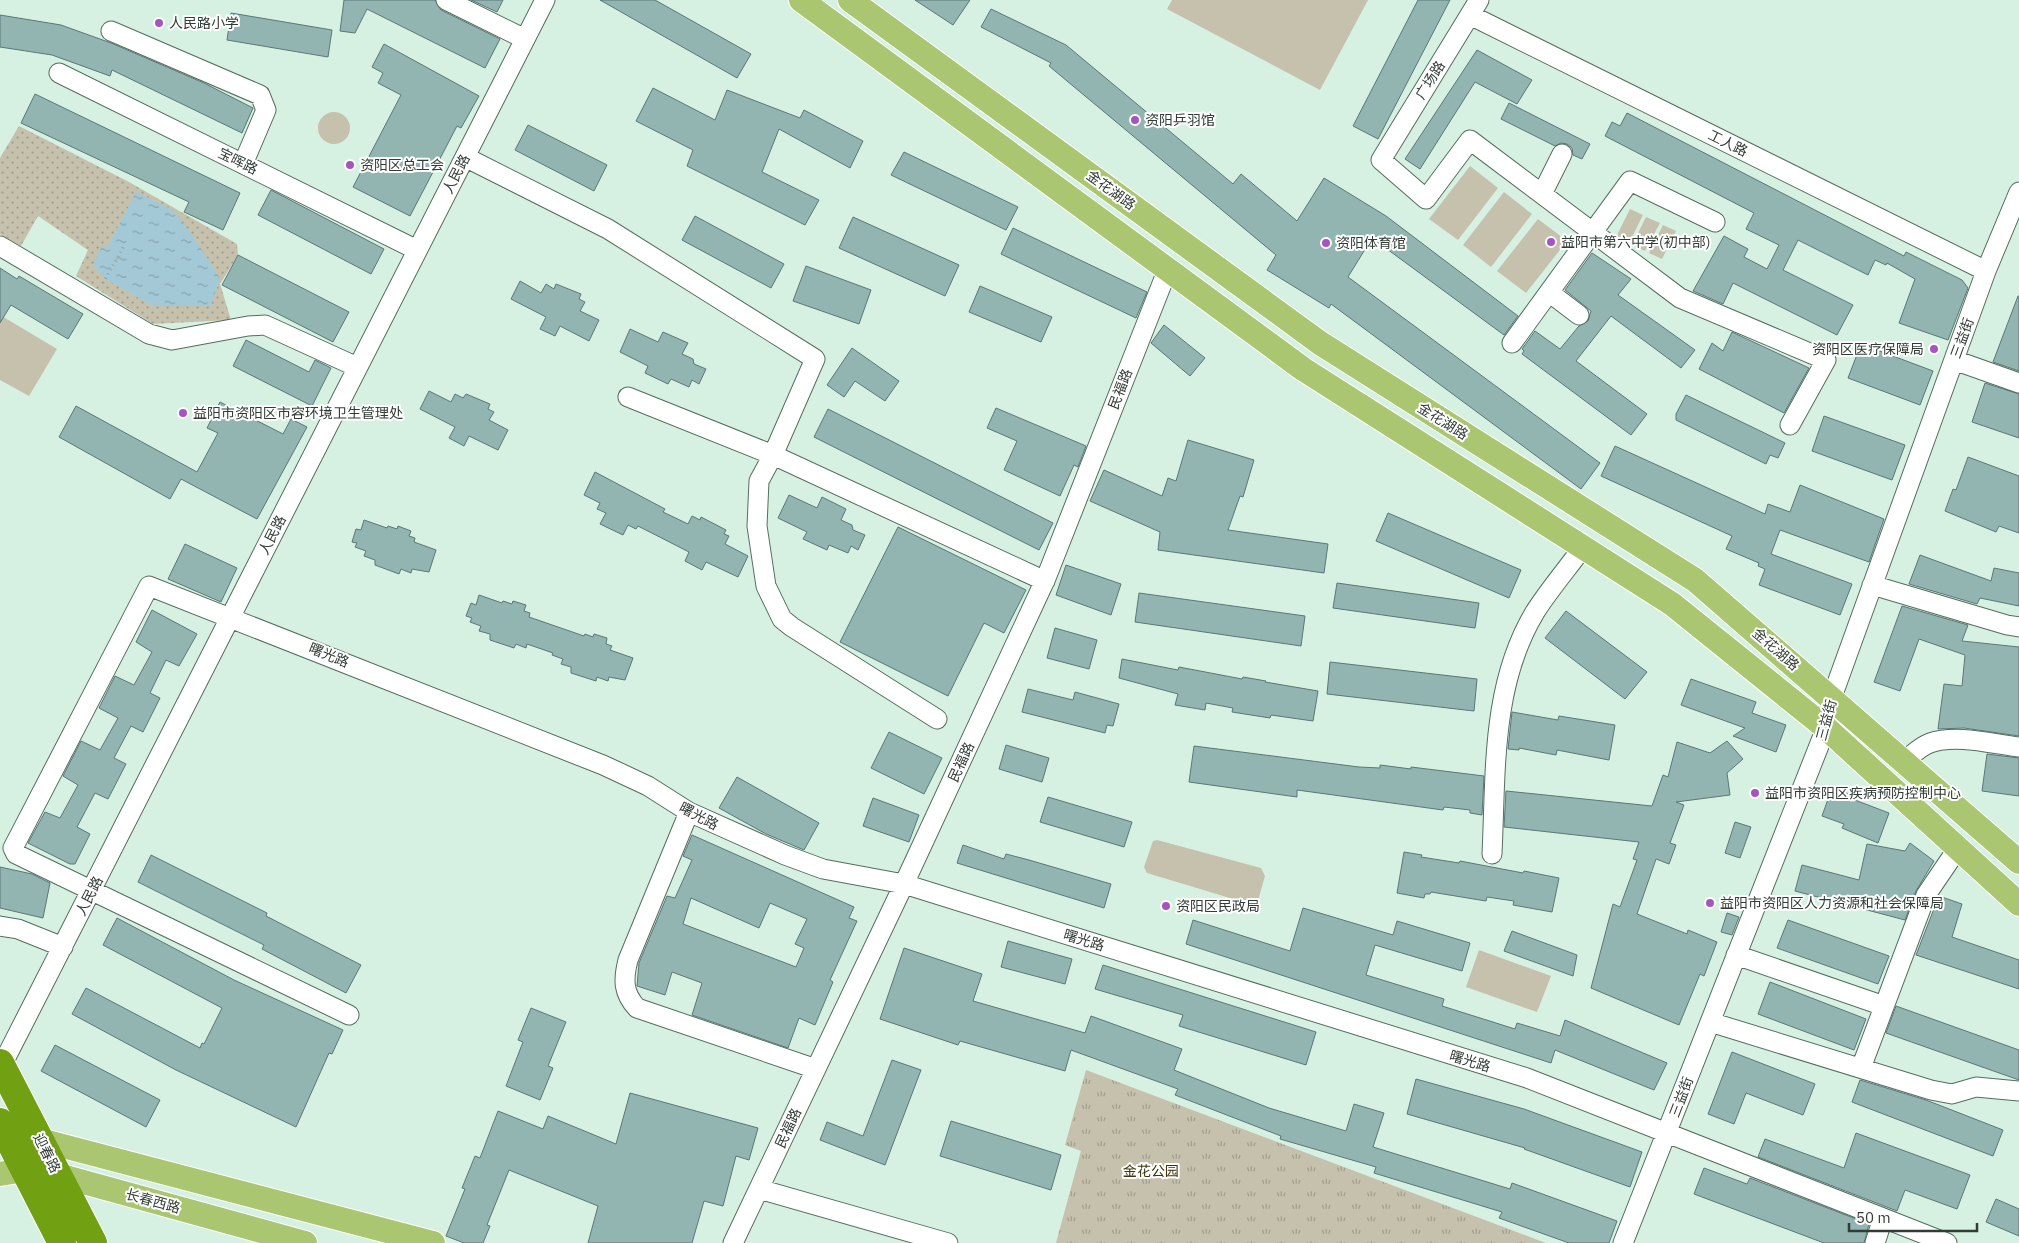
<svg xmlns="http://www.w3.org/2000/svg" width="2019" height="1243" viewBox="0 0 2019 1243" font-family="'IBM Plex Sans','Noto Sans SC',sans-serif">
<defs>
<pattern id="park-tufts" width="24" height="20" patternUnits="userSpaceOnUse" patternTransform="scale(1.25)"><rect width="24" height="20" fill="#c6c1ad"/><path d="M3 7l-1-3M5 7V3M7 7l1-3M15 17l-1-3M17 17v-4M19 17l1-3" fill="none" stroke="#a19e8e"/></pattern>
<pattern id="garden-dots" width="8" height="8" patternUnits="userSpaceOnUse" patternTransform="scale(1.25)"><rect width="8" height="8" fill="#c6c1ad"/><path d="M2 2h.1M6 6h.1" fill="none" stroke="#a19e8e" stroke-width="1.8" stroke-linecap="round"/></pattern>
<pattern id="water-ripples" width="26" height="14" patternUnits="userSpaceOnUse" patternTransform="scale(1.25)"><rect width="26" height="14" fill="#a4c9d6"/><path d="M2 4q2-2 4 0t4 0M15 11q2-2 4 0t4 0" fill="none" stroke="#86a4ae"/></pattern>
</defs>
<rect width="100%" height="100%" fill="#d6f1e1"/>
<path fill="#c6c1ad" d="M1172,0H1368L1320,90L1167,9Z
M318 128a16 16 0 1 1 32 0a16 16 0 1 1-32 0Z
M1470,166L1498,188L1458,240L1429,219Z
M1504,192L1532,214L1491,267L1463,245Z
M1630,209L1643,215L1629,243L1616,237Z
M1646,217L1660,223L1645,251L1632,245Z
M1538,219L1567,241L1526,293L1497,271Z
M1663,225L1676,231L1662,259L1649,253Z
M0,315L57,349L29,396L0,380Z
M1157,840L1261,868L1265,876L1257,904L1253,905L1147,873L1144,867L1153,841Z
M1479,950L1551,976L1537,1012L1466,987Z"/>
<path fill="url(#park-tufts)" d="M1086,1070L1546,1243H1056L1081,1151L1065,1145Z"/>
<path fill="url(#garden-dots)" d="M19,126L129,182L237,244L238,255L220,284L231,320L153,324L76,276L88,250L38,216L21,246L0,234V158Z"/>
<path fill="url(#water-ripples)" d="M136,192L171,209L176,214L193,236L220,278L211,306H153L107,280L93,266L101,247L108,246Z"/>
<path fill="#93b5b2" stroke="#597876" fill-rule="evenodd" d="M344,0H435L441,10L500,39L485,68L367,9L355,33L340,31Z
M471,0H503L497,12Z
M600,0H655L751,54L737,78Z
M915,0H970L953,25Z
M1418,0H1450L1378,139L1353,126Z
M991,9L1066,45L1233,184L1241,174L1297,221L1324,178L1386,216L1518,316L1504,335L1372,238L1348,277L1600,463L1581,489L1331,304L1329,308L1267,270L1276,255L1049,66L1051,63L981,27Z
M231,13L332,30L328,57L227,40Z
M0,15L61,25L111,43L204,83L253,108L242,133L112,70L110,76L52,55L0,47Z
M384,44L479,96L461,128L457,126L410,216L353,187L401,95L378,83L383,73L372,67Z
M1477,50L1532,80L1517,104L1475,82L1420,169L1405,159Z
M653,88L715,120L727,90L800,118L804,110L863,141L850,168L779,129L762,172L819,200L805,225L687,166L693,150L636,121Z
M35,94L240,193L223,230L184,212L189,202L21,123Z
M1509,103L1590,144L1582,159L1573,155L1572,148L1567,144L1561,143L1555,146L1501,119Z
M1627,113L1904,256L1906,252L1962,280L1968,288L1948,340L1899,323L1915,279L1887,263L1886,265L1875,260L1868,275L1798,240L1783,270L1853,305L1837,335L1733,283L1723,304L1693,291L1724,236L1748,249L1744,257L1767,269L1779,245L1746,229L1754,213L1605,136L1612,122L1620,126Z
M528,125L607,165L594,191L515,150Z
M904,152L1018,207L1006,230L891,175Z
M271,190L384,249L371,274L258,215Z
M695,216L784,264L771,288L682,240Z
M853,217L959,265L945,296L839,248Z
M1013,228L1147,292L1136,318L1001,254Z
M1592,253L1631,279L1618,295L1695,350L1681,368L1611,316L1576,361L1647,414L1631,435L1522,354L1524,351L1522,349L1535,331L1560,349L1579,326L1588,321L1591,311L1565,290Z
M238,255L349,312L333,342L222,285Z
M806,266L871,290L859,324L793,301Z
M0,268L17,279L19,276L83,314L68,339L11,305L0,323Z
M520,281L541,293L546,284L554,289L556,284L581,294L579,299L585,302L580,311L599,320L589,341L560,326L555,336L540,329L546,317L511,299Z
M980,286L1052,317L1041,342L969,312Z
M2018,296H2019V371L1993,362Z
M1164,325L1205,358L1190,376L1151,343Z
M630,329L658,342L663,332L688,343L682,354L693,359L694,364L706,369L699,384L692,380L689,387L671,379L668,384L645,373L648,366L620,352Z
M1732,332L1809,368L1784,413L1699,369L1712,343L1723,351Z
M246,340L309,372L315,360L331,368L312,406L233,366Z
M1861,344L1933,371L1920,405L1848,378Z
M852,348L899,381L885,401L855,381L844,397L827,385Z
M1985,383L2019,394V438L1972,422Z
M429,391L451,402L455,394L463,398L466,394L490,404L488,409L494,412L489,420L508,430L498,450L469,436L464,446L449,438L455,427L420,409Z
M1686,395L1785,443L1778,458L1770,455L1766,464L1676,420V414Z
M220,402L283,434L291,419L307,427L257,519L181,479L170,499L59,437L76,406L197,472L218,433L207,428Z
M996,408L1086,446L1078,467L1074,465L1060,496L1004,470L1017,441L987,428Z
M828,409L1053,523L1039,550L814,437Z
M1824,416L1905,445L1892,480L1812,451Z
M1188,440L1254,460L1243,497L1240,496L1228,530L1328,544L1324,573L1158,550L1160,532L1090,501L1104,470L1162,496L1168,478L1176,481Z
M1615,446L1765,514L1768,504L1790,512L1800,485L1884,519L1869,562L1780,530L1771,554L1852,584L1840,615L1759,585L1765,569L1758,566L1759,563L1726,549L1732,536L1601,476Z
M1968,457L2019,476V533L1999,526L1996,532L1945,511L1953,489L1956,490Z
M595,472L665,509L663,512L688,524L692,516L700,520L701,517L726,530L724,534L729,536L725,544L748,556L738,577L706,562L702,570L685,561L689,552L638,526L636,529L628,525L623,535L600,524L606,513L597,509L600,503L584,495Z
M789,495L817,508L822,497L846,509L841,520L852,525L853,530L865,535L858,550L851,546L848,553L829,545L827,550L803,539L807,532L778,518Z
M1388,513L1521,570L1509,598L1376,541Z
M364,520L387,528L388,526L397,529L398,526L411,531L409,536L415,538L414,542L436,550L429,572L412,569L411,573L401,569L399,574L375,565V560L364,556L366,551L355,547L357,543L352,542L356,529L361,530Z
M898,527L1026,590L1004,633L984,623L948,696L840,642Z
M185,544L237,568L221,602L168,579Z
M1920,555L1991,581L1994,568L2019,573V606L1980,598L1977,604L1909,584Z
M1066,565L1121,584L1111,615L1056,595Z
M1337,583L1479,603L1475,628L1333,608Z
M1139,593L1305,616L1301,646L1135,622Z
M479,595L502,603L503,601L512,604L513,601L526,605L524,611L530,613L529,617L584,636L585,634L593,637L594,634L607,638L606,644L612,646L610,650L633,658L625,680L609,677L608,681L597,677L596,681L571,673V667L561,664L563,659L552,655L553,653L527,644L526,648L516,644L514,648L490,640V634L479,631L481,626L470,622L472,618L466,616L471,603L476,605Z
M1902,606L1968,625L1962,641L2019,647V736L1964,728L1938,729L1944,684L1962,686L1965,655L1919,639L1900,691L1874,682Z
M152,610L197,634L179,666L166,660L150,693L160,698L143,732L131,726L114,758L126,764L108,799L95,793L77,827L90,834L75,864H70L28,843L45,812L60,818L78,785L63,776L81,741L100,750L118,718L99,708L115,676L134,685L152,652L136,642Z
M1566,611L1647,672L1625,699L1545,638Z
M1055,628L1097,640L1089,669L1047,658Z
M1122,659L1178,670L1179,667L1242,679L1243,677L1266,681L1265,682L1318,691L1313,721L1271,715L1270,718L1232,712L1233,708L1206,703L1205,710L1175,705L1178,694L1119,678Z
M1330,662L1477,679L1474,711L1327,694Z
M1691,679L1756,702L1752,713L1786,725L1776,752L1733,736L1745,728L1681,705Z
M1028,689L1073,700L1075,692L1119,704L1113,726L1107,725L1105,733L1022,712Z
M1512,712L1558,720L1559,716L1615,725L1609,760L1557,750L1556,755L1519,748V750L1508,749Z
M889,732L942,758L924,794L871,768Z
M1727,741L1743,759L1727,773L1730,795L1676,802L1684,805L1670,843L1676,845L1669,864L1656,859L1637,914L1687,934L1688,930L1717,942L1704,976L1700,974L1679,1025L1591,988L1613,904L1620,907L1637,860L1633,859L1639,842L1504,827L1506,791L1652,806L1663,775L1668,777L1677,742L1710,753Z
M1006,745L1049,758L1042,782L999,769Z
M1194,746L1359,767L1380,768V765L1411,769V767L1484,776L1482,815L1470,813V810L1444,807L1443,810L1297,790V797L1189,782Z
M1987,754L2019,758V796L1982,791Z
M737,777L819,823L804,850L766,834L719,808Z
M1832,788L1849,794L1847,797L1889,813L1878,843L1842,828L1844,824L1822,816Z
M1048,797L1132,822L1124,847L1040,822Z
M873,798L919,815L909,842L863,826Z
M1735,822L1751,827L1740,858L1725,853Z
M692,835L854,907L849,918L857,921L830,980L833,982L815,1025L799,1018L788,1048L692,1015L702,983L672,972L665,995L637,986L639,963L667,896L675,898L692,860L683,856ZM691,898L759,928L770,903L807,919L795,944L804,948L796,967L683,924Z
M1910,843L1934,861L1916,891L1905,920L1795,891L1802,865L1859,880L1867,844L1905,851Z
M963,845L1004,859L1006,854L1029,860L1111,884L1104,908L957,863Z
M1404,852L1422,855L1421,857L1459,863L1460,861L1523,873L1524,871L1559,878L1552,912L1513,905L1514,901L1487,897L1486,901L1431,892L1430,894H1425L1424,898L1397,893Z
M151,855L267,913L266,916L361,965L346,993L262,949L264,945L138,882Z
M0,867L32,874L50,883L43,918L0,908Z
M1939,896L1962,904L1952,937L2019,960V989L1916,955Z
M1303,908L1393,935L1397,921L1470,943L1462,971L1375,945L1366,975L1444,999L1442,1006L1515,1029L1517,1023L1560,1036L1565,1020L1667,1063L1654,1090L1555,1050L1551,1063L1186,944L1193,920L1290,951Z
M1727,913L1739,917L1732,935L1721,932Z
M117,918L234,980L343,1030L332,1054L329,1053L296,1127L176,1070L72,1014L86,988L200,1048L202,1043L204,1044L222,1008L103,945Z
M1788,920L1889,956L1878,984L1777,948Z
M1512,931L1577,955L1573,976L1504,951Z
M1008,941L1072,959L1065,984L1001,967Z
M904,948L982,974L973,1001L1085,1033L1091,1016L1182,1049L1174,1070L1269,1108L1346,1131L1354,1104L1384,1113L1373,1147L1510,1189L1512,1183L1617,1221L1609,1243H1569L1499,1218L1502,1212L1374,1173L1376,1167L1280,1139L1281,1136L1175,1095L1178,1089L1071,1050L1065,1071L960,1041L958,1045L880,1019Z
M1103,965L1316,1032L1306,1065L1179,1026L1183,1015L1095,989Z
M1770,982L1866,1019L1854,1050L1758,1014Z
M1896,1006L2019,1050V1080L1886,1033Z
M531,1008L566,1022L548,1066L553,1068L540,1100L506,1086L523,1042L518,1040Z
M55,1045L160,1100L146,1127L41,1071Z
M1732,1052L1815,1084L1803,1115L1746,1093L1734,1124L1708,1114Z
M892,1060L921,1070L885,1165L820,1140L827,1122L863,1136Z
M1416,1079L1524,1109L1642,1152L1630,1187L1524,1149L1525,1148L1407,1114Z
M1860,1080L1926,1100L2003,1130L1993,1156L1852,1102Z
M630,1093L758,1128L749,1160L736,1156L723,1206L704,1201L692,1243H588L598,1206L509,1170L487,1225L490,1226L483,1243H464L446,1236L465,1189L462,1188L475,1156L480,1158L498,1111L543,1129L548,1116L616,1144Z
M951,1121L1061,1155L1051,1190L940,1156Z
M1856,1133L1970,1175L1957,1209L1905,1190L1897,1211L1758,1157L1765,1139L1844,1168Z
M1704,1168L1747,1184L1750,1178L1869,1224L1864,1243H1824L1694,1194Z
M1996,1199L2019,1209V1236L1986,1222Z"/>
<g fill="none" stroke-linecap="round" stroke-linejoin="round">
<g stroke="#556d5f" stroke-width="21">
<path id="minor" d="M446,0L525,39
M1479,0L1381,160L1426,199L1470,140L1680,298L1826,360L1790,425
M1470,15L1986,271
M111,31L260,95L266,110L243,164
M59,73L417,250
M465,157L608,229L815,359L773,455L759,481L757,526L766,586L782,619L792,627L937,719
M1542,194L1562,154
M0,246L149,334L172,340L248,326L265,325L357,367
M1550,293L1579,315
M1512,343L1630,181L1715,222
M1954,360L2019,383
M628,397L773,455L1045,581
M1872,585L2007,625L2019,627
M1904,761C1912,755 1921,746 1930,743C1957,734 1992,744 2019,747
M689,812L628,960C623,980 623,993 637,1008L816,1069
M1492,854C1496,772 1491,685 1535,612C1549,590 1567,569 1583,547
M0,926L18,929L63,947
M1736,955L1884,1006
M349,1015L16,854L13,848L149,586L603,765L648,786L689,812L785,855L823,869L904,884L1527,1078L1947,1243
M1710,1022L1931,1090L1952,1094L1976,1087L2019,1091
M1861,1068L1926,895L1958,848
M0,1069L545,0
M759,1189L948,1243
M733,1243L904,884L1046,578L1167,271
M1623,1243L1826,728L1832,697L1986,271L2019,192
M1875,1243L1883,1218"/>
</g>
<g stroke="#fff" stroke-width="26">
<path id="major" d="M801,0L1303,369L1672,604L1826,728L2019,904
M850,0L1320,343L1695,580L2019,862
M26,1141L40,1140L433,1243
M0,1174L25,1170L58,1175L305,1243"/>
</g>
<g stroke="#fff" stroke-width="30">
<path id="highway" d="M0,1063L93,1243
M0,1122L62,1243"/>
</g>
<path stroke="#91a599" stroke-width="3" stroke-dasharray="1 4" stroke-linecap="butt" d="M103,283L125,244"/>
<use href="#minor" stroke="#fff" stroke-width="19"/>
<use href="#major" stroke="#aac671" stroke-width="24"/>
<use href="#highway" stroke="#71a013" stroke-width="28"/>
</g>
<g fill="#a554c3" stroke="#fff" stroke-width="2">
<circle cx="159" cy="23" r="5"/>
<circle cx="1135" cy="120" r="5"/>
<circle cx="350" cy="165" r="5"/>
<circle cx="1551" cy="242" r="5"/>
<circle cx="1326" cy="243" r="5"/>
<circle cx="1934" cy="349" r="5"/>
<circle cx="183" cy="413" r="5"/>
<circle cx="1755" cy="793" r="5"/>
<circle cx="1710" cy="903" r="5"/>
<circle cx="1166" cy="906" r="5"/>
</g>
<g text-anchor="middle" stroke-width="4" stroke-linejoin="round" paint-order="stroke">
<g font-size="14" fill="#313c35" stroke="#fff" text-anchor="start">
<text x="169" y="28">人民路小学</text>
<text x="1145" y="125">资阳乒羽馆</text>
<text x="360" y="170">资阳区总工会</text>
<text x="1561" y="247">益阳市第六中学(初中部)</text>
<text x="1336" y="248">资阳体育馆</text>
<text x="1924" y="354" text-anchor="end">资阳区医疗保障局</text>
<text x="193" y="418">益阳市资阳区市容环境卫生管理处</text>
<text x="1765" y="798">益阳市资阳区疾病预防控制中心</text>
<text x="1720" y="908">益阳市资阳区人力资源和社会保障局</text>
<text x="1176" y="911">资阳区民政局</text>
</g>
<g font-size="14" fill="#313c35" stroke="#fff">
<text transform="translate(1430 80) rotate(-58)" y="5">广场路</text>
<text transform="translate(1728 143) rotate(26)" y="5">工人路</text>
<text transform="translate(238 161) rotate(26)" y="5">宝晖路</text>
<text transform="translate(456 174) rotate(-63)" y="5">人民路</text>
<text transform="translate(1111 190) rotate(36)" y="5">金花湖路</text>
<text transform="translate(1962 338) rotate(-70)" y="5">三益街</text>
<text transform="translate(1120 389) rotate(-69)" y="5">民福路</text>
<text transform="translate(1443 421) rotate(32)" y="5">金花湖路</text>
<text transform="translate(272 535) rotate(-63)" y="5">人民路</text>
<text transform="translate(1776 649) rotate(41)" y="5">金花湖路</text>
<text transform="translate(329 655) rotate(22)" y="5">曙光路</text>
<text transform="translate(1826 720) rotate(-75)" y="5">三益街</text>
<text transform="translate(961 762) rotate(-65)" y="5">民福路</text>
<text transform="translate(699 816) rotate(28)" y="5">曙光路</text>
<text transform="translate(89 896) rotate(-63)" y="5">人民路</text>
<text transform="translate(1084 940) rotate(17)" y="5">曙光路</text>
<text transform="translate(1470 1061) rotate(17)" y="5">曙光路</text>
<text transform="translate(1681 1097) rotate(-69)" y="5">三益街</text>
<text transform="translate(788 1128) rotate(-65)" y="5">民福路</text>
<text transform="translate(47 1153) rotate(63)" y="5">迎春路</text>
<text transform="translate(153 1201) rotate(15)" y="5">长春西路</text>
</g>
<g font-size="14" fill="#3e350c" stroke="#fff">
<text x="1151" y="1176">金花公园</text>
</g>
</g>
<path d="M1849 1223v8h128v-8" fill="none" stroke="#313c35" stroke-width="2.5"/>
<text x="1856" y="1223" font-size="15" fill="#313c35" stroke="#ffffff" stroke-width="4" paint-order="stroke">50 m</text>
</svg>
